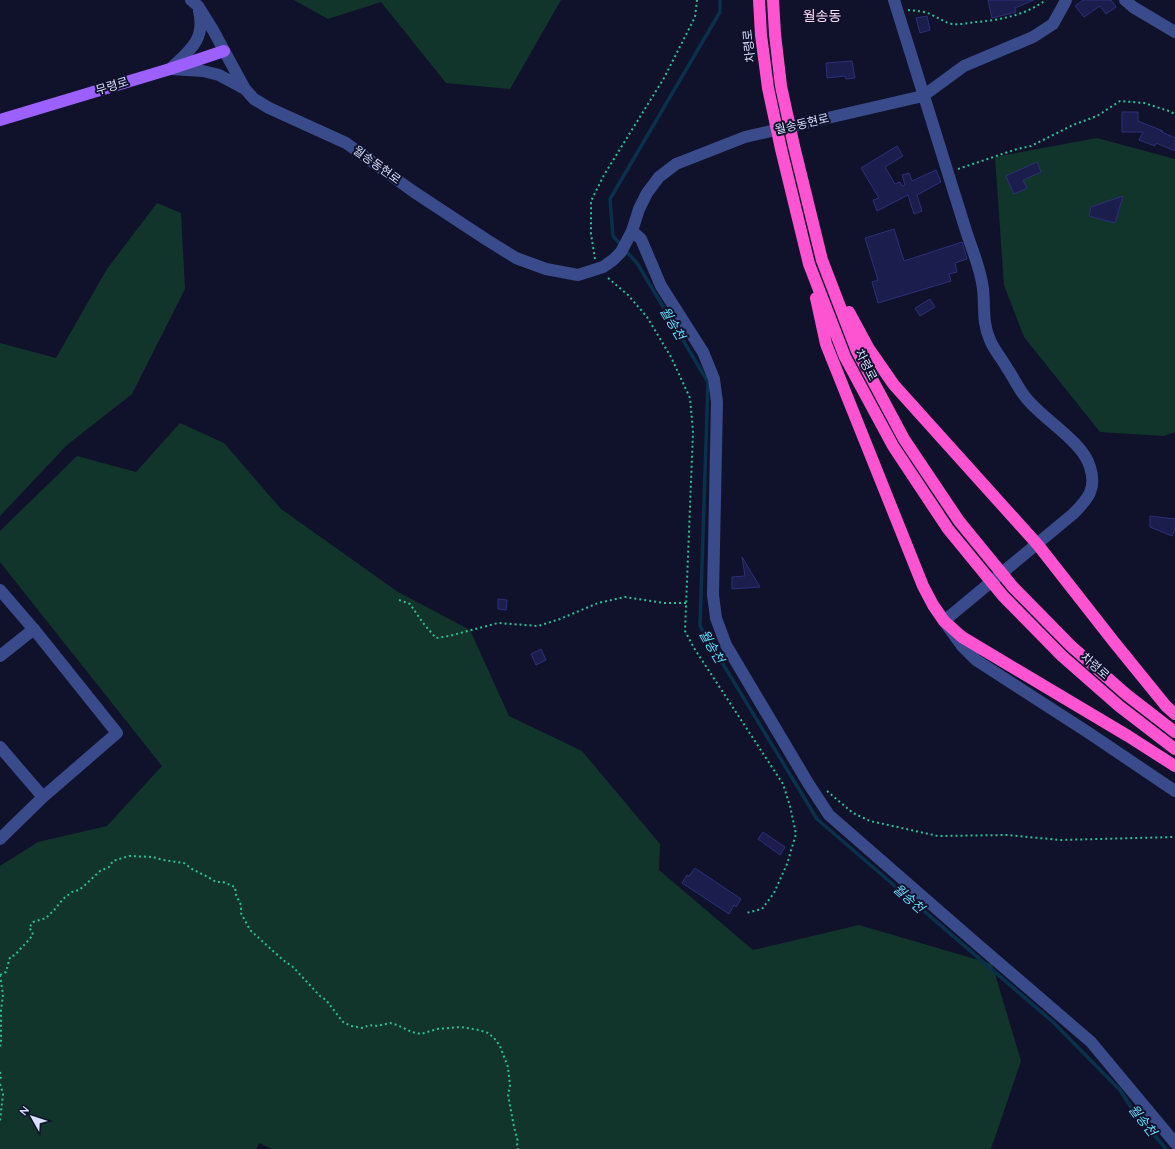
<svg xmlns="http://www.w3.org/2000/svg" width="1175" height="1149" viewBox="0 0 1175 1149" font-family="Quicksand,'Noto Sans KR',sans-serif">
<rect width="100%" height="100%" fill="#10122b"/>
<path fill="#12352b" d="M294,0H561L510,89L446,83L381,2L328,19Z
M1097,138L1175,159V432L1164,436L1100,432L1024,337L1004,285L995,157Z
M157,203L181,213L185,289L132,394L67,445L0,516V343L56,358L107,269Z
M180,423L224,443L281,509L398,592L470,630L509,716L582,751L660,844L659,870L753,950L859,925L992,964L1021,1061L991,1149H272L259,1143L256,1149H0V866L38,842L107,826L162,766L0,562V531L77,456L136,472Z"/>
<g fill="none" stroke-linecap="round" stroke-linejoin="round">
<path stroke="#09314b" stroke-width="3.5" d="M621,245L613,236L610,199L720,12V0
M625,250L637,263L708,382L700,626L817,819L1053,1022L1120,1090L1133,1110L1166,1149"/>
</g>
<path fill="#1b1d4d" stroke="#2c3079" d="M988,0H1034L1015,8L1016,12L992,18Z
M1083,0H1111L1116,7L1106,14L1100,6L1084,17L1075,6Z
M927,16L930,30L920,33L916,18Z
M852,61L855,78L846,79L845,76L827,78L826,63Z
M1122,112H1138V121L1163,131H1160L1175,138V151L1156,143L1155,146L1139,140L1143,132H1122Z
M897,146L903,156L885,167L895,184L900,182L902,186L905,185L902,175L909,173L912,181L936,170L941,182L917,195L922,211L914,214L908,195L877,211L873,200L879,198L861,168Z
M1037,162L1041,172L1023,180L1027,188L1014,194L1006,176Z
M1123,196L1115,223L1089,216L1091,207Z
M894,229L904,261L962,242L967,259L955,263L957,272L949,274L951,281L878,303L872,282L878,280L865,238Z
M930,299L935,307L920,316L915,308Z
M1150,516L1175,519V529L1172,536L1150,527Z
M742,557L760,587L732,589V577L745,576Z
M498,599L507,600L506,610L498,609Z
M541,649L546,660L536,665L531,654Z
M763,832L785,847L780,855L758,839Z
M695,868L741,899L736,907L734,905L729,914L682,883L687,875L689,876Z"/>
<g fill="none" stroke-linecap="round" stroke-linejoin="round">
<path stroke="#2bc192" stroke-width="2" stroke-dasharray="2 3" stroke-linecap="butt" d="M908,10C916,11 925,11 932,15C939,18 944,22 952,24C959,25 968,23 976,22C1001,20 1025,15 1046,0
M958,169L1017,149L1031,146L1073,125L1097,116L1120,101L1144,103L1169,111L1175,114
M595,259L591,234V201L604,175L664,78L695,17L697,0
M608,278L628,295L647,317L671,357L690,398L693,432L685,631L694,648L783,784L790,806L796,834L787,864L774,893L762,909L746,913
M399,600L410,604L423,623L436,638L449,636L498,623L538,626L560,619L598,603L625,597L664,603H686
M827,791L853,813L870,821L938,836L1007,835L1060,840L1175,837
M0,975L6,972L10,957L15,955L33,935L32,931L29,928L33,922L46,918L55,909L63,899L72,892L79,890L84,886L100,871L109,867L113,861L129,856L153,857L163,860L184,863L192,869L208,877L216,882H223L235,887L236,895L241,905V913L250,930L283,960L293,967L320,996L326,1000L343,1022L351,1026L363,1028L369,1025L377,1026L390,1023L397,1025L412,1032L421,1034L437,1029L461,1027L479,1030L488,1033L494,1038L500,1046L508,1067L510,1086L508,1095L514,1127L518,1142L517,1145L518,1149
M0,975L3,995L1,1010V1042L0,1047
M0,1072L1,1076L0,1081
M0,1084L3,1094L0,1121"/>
<path stroke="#394b8b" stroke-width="12" d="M191,0L198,6L213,30L245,89L254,99L269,108L346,143L414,192L487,240L516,258L546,269L578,275L603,267L613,260L621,252L632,231L639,209L647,193L659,177L676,164L745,137L923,96L964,66L1033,37L1053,24L1063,6L1066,0
M894,0L967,234C973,252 981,270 983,289C985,306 982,323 990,340C994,350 1002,359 1007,368C1014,378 1019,390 1027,399C1044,420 1083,442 1090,467C1097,489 1088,499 1073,514L944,621L962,646L976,660L1089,733L1175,791
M1125,0L1133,7L1175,32
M170,69C189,51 206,40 199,11
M171,69L203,71L219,75L245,89
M632,231L641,239L661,286L703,352L714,379L717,402L713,595L716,618L726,645L808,783L829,815L977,944L1091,1042L1175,1143
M0,590L37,633L117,733L43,797L0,839
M0,656L34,629
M0,747L43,797"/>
<path stroke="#9c60ff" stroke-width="12" d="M0,120L170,69L224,51"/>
<path stroke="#ff54d1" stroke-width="12" d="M759,0L761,35L768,88L781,149L809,264L845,357L893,446L948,529L1003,596L1062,656L1119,706L1175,749
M773,0L775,34L781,86L794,146L822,260L857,351L904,439L959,521L1013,587L1071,646L1127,695L1175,732
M816,298L826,344L923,586L933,605L944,621L962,637L1128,736L1175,766
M849,312L869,349L894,385L1038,545L1114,642L1166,706L1175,714"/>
</g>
<g text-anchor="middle" stroke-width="4" stroke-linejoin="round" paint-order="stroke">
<g font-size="12" fill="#d9dfff" stroke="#10122b">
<text transform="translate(749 46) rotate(-96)" y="4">차령로</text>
<text transform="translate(112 86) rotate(-17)" y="4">무령로</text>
<text transform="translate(802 124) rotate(-13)" y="4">월송동현로</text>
<text transform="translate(377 165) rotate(36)" y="4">월송동현로</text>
<text transform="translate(866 365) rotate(63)" y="4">차령로</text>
<text transform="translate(1095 666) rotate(41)" y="4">차령로</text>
</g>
<g font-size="13" font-style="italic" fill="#67dfff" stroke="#10122b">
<text transform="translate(673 323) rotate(59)" y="5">월송천</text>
<text transform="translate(712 646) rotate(60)" y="5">월송천</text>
<text transform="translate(909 898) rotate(41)" y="5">월송천</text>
<text transform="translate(1143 1120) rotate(52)" y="5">월송천</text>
</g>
<g font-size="14" fill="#ffdbfb" stroke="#10122b">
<text x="822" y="21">월송동</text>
</g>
</g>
<g transform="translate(32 1117) rotate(309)" stroke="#10122b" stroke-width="3" paint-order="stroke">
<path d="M0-3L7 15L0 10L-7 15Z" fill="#d9dfff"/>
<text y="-6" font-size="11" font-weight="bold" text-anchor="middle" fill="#d9dfff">N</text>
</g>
</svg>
